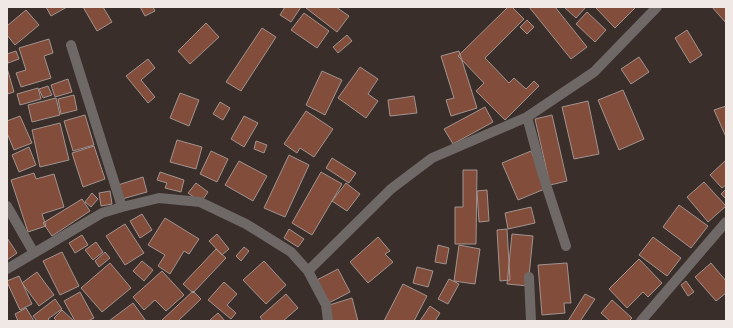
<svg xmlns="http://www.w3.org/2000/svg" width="733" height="328" viewBox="0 0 733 328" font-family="Figtree,sans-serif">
<rect width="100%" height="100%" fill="#392e2a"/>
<path fill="#834d3c" stroke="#a1938f" d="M46,7H67L51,16Z
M83,7H103L112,22L97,31Z
M140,7H153L155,11L145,16Z
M285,7H301L291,22L280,15Z
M306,7H336L349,16L337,32L306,8Z
M508,7H512L524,19L485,58L509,83L514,78L526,89L534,81L539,86L505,120L476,91L484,83L458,56Z
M529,7H555L587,47L571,59Z
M564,7H586L576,18Z
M595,7H636L615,28Z
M712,7H726V23Z
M26,10L39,25L15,45L7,35V26Z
M587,12L606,30L595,42L576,24Z
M304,13L329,31L317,48L291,30Z
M527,20L534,27L527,34L520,27Z
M206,23L219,37L190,64L178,51Z
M262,28L276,37L241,91L226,82Z
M687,30L702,55L690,63L675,38Z
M347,35L352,41L338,53L333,47Z
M49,39L53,53L44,56L51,78L21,87L16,73L26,70L19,48Z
M16,51L19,59L8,63L7,54Z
M459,51L477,108L451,116L446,100L454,98L441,56Z
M639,57L649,72L631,84L621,69Z
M148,59L155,68L141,80L155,97L148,103L126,76Z
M360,67L378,79L368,94L378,101L366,118L338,98Z
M7,68L14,92L7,94Z
M322,71L342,80L325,115L306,105Z
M68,79L72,92L55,97L51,85Z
M48,86L52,95L43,98L39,89Z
M38,88L41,99L20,105L17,94Z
M623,90L644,139L619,150L598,100Z
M180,93L199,100L189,126L170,118Z
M74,95L77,110L61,114L58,99Z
M414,96L417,113L390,116L388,100Z
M56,98L60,115L32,122L28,105Z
M588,101L599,154L574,159L562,107Z
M220,102L230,108L223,120L213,114Z
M726,106V137L714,110Z
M485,107L493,122L453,144L444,129Z
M306,111L333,129L314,157L300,148L297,153L284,144Z
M85,115L94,145L73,151L64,121Z
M552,115L567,181L550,185L535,119Z
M20,116L32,143L14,150L7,133V121Z
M244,116L258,123L244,147L231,139Z
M60,123L69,160L40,167L32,130Z
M177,140L202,147L196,169L170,162Z
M256,141L267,145L264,153L254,149Z
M94,146L105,179L83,187L72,153Z
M29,147L36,165L19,172L12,155Z
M211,151L228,159L217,182L200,174Z
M531,151L547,188L518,200L502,163Z
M289,155L309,165L285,217L264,208Z
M332,158L356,173L349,183L326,168Z
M726,160V185L722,188L710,175Z
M239,161L267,176L253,201L225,185Z
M463,170H477L476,244H455V207H463Z
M160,172L184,180L181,192L165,188L167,183L157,180Z
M321,172L342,184L312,235L292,223Z
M34,173L36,179L54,174L64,207L42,214L46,226L28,232L11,180Z
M143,177L147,192L122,199L118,185Z
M704,182L726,206L708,222L687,197Z
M196,183L208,192L201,202L188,193Z
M346,183L360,194L347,211L332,201Z
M726,189V199L721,194Z
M487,190L489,221L479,222L477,191Z
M110,191L112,204L101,206L99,193Z
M92,193L98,199L91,207L85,202Z
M82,199L90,211L52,236L43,223Z
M679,205L708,226L691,248L663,227Z
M531,207L535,223L508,229L505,213Z
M142,214L152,230L140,238L130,221Z
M165,218L199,239L189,254L184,251L170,274L158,266L165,255L148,245Z
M125,224L144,253L125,265L106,236Z
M289,229L304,239L298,247L284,238Z
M507,229L510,280L500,281L497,230Z
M217,234L229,249L222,255L209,241Z
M512,234L533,236L528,286L507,284Z
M82,235L88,245L75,253L69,243Z
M378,237L390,251L385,254L393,262L368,283L350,262Z
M653,237L681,258L667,276L639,255Z
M7,238L17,253L7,260Z
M96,242L103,252L93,260L85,250Z
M438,245L449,248L446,264L435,262Z
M459,245L480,249L475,284L454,281Z
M244,247L249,251L241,261L236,256Z
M216,249L226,258L193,293L183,284Z
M62,252L79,286L60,295L43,261Z
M105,252L110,258L99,267L95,261Z
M639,259L662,283L648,297L643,292L627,308L609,289Z
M142,261L153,270L144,281L133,271Z
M264,261L286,285L266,304L243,280Z
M110,263L131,288L102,312L81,288Z
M567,263L571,303H564L565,313L542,315L538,265Z
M711,263L726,281V293L716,301L695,277Z
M417,267L433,271L428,287L413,283Z
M338,269L350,292L323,306L311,283Z
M162,271L184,295L166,311L155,300L144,310L133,297Z
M37,272L54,295L39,306L22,283Z
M19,276L32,304L20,310L7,282V281Z
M449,279L459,284L448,304L438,299Z
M686,281L694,292L688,296L681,285Z
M224,282L237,294L227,305L236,313L231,319L208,300Z
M403,284L427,296L414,321H384Z
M193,291L201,299L178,321H161Z
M80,292L94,318L88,321H75L64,301Z
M286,294L298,308L283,321H263L260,317Z
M585,294L595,299L581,320L582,321H568Z
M352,298L358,321H331L326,306Z
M55,299L62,309L48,319L50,321H37L33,316Z
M612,300L632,318L629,321H610L601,313Z
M133,303L146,321H109Z
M430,306L440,313L435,321H420Z
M26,308L34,321H18L15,314Z
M62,310L74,321H57L54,318Z
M218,313L225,321H209Z"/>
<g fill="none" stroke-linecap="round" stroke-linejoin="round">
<path stroke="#6e6867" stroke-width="10" d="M71,45L122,207
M527,117L542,172L566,246
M7,206L34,253
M7,269L102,213L122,207L159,198L200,202L246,224L291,252L308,271L326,305L328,321
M308,271L391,189L432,158L527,117L594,72L657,7
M529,277L531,321
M641,321L726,222"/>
</g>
<rect width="733" height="328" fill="none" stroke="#efe8e5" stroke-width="16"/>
</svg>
